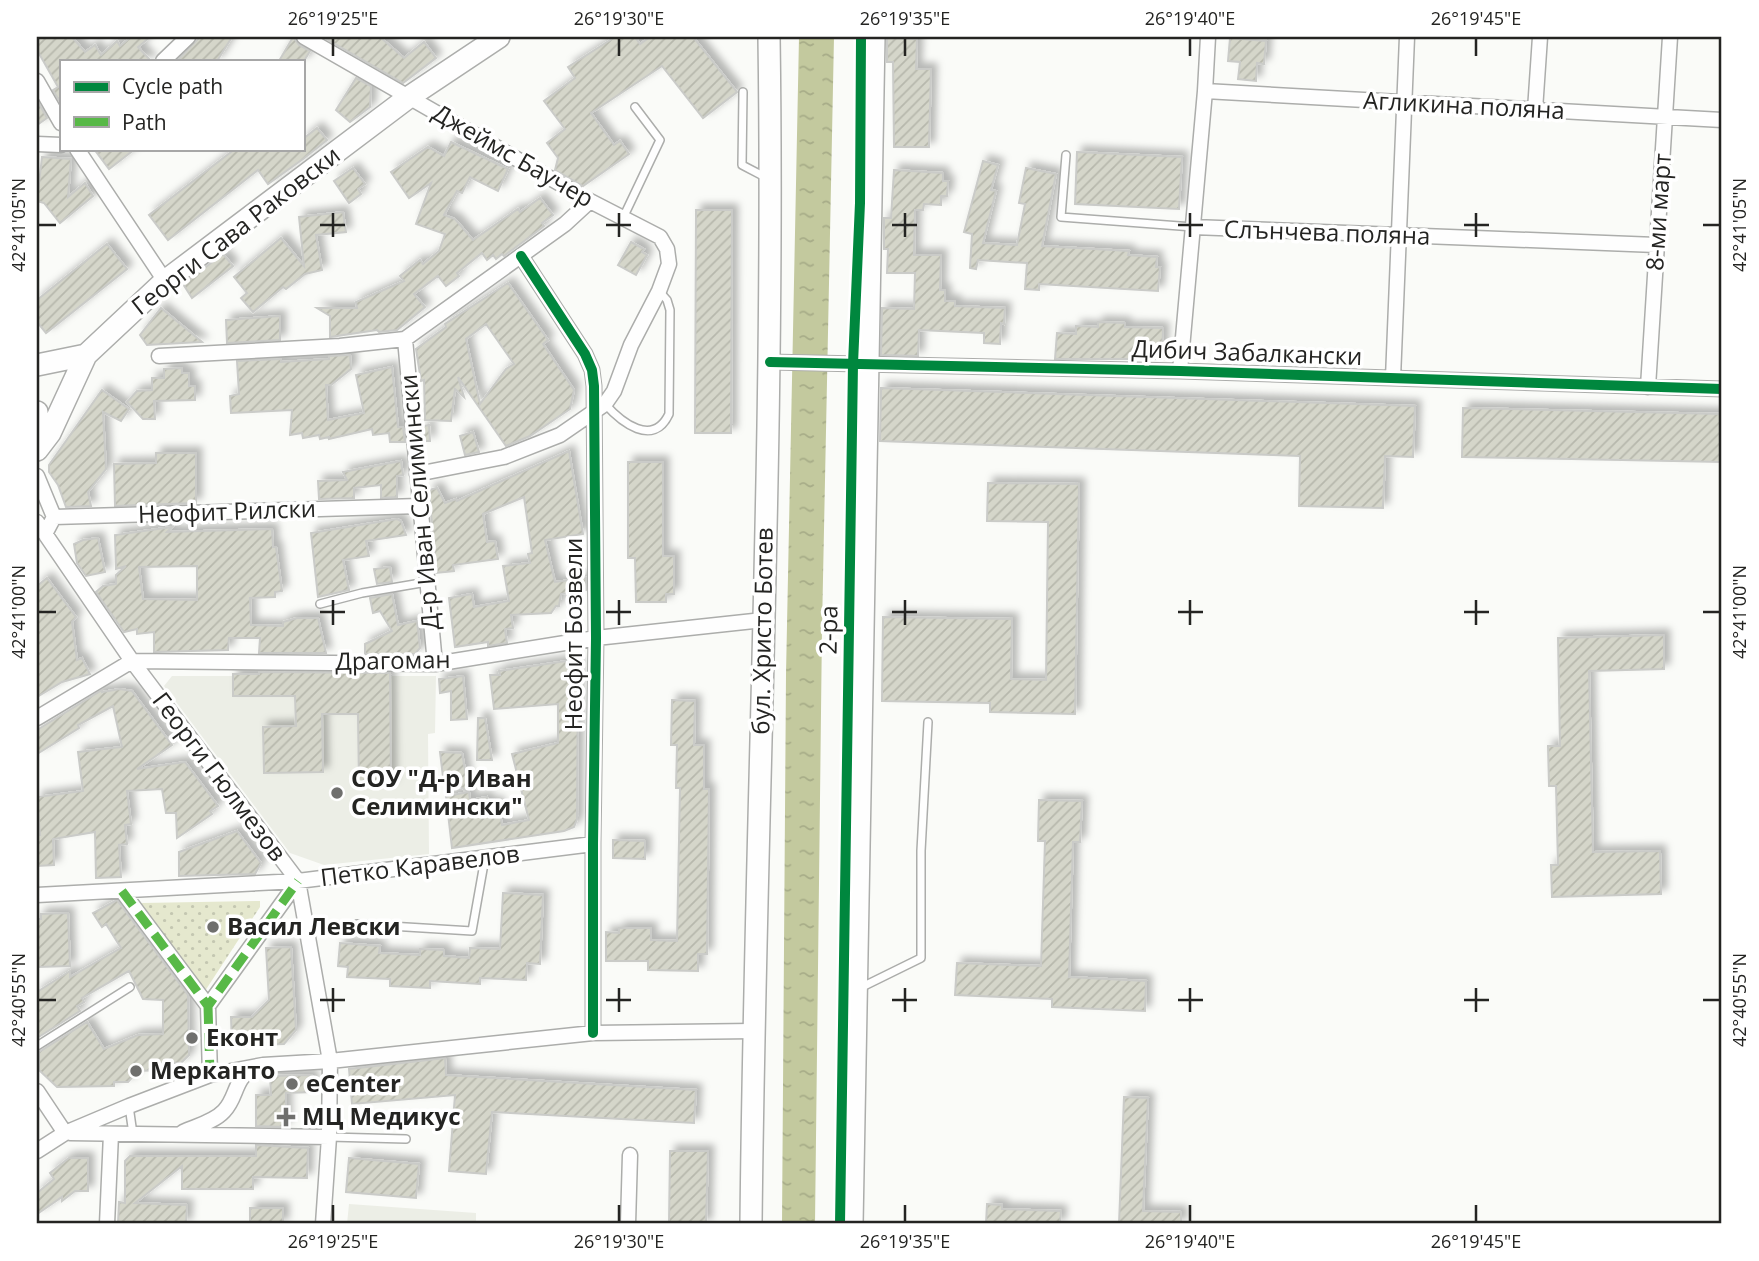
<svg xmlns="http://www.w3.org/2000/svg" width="1759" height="1261" viewBox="0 0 1759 1261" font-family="'Open Sans',sans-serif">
<defs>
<pattern id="grass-dots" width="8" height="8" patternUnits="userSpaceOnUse" patternTransform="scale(1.75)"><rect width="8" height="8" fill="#e5e8ce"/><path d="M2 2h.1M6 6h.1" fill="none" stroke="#c4c7b1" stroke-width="1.8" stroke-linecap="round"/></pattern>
<pattern id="water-ripples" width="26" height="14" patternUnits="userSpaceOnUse" patternTransform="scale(1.75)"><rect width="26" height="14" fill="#c3c99e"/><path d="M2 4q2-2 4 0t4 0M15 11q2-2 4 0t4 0" fill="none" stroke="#a7ac88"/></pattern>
<pattern id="building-hatch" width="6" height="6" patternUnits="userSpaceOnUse" patternTransform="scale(1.75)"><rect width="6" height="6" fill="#d5d6ca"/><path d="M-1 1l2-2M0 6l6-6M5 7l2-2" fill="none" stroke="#b7b8ad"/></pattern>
<filter id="shadow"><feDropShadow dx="5.5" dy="-5.5" stdDeviation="3.5" flood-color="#0004"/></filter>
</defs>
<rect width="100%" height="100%" fill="#fafbf8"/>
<path fill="#eceee6" d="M172,676H436L435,733L428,734L429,854L324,865L290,853L164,686Z
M349,1204L476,1213V1224H347Z"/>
<path fill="url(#grass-dots)" d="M260,901V907L205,991L143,911L141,903Z"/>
<path fill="url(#water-ripples)" d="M799,37H834L822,628L815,1224H782L786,674Z"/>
<path fill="url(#building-hatch)" stroke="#cacbc8" stroke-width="2" fill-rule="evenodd" filter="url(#shadow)" d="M37,37H72L85,52L95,45L101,55L117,41L120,46L131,37H150L138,47L151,61H61V104L53,90L58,87L37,50Z
M200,37H232L217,61H177Z
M293,37L299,45L310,51L304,61H279Z
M323,37H380L404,58L424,42L436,58L403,83Z
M615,37H635L640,44L650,37H693L737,92L703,118L662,66L591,113L614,145L620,141L629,154L583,186L555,170L558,158L547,143L565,129L544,101L575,78L568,67Z
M887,38L917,39L916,69H931L929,147H894L893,62H887Z
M1230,38L1266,41L1264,64L1257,63L1256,81L1238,79L1240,62L1228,61Z
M356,78L371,86L370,107L350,122L336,110Z
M37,100L47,118L37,125Z
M317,128L327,140L303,159L268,184L258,170L168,240L149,215L235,149H303V139Z
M451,142L508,169L498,191L470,177L462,193L457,191L444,215L455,219L473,240L518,209L520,212L540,198L553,215L542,223L544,226L535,233L504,256L502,254L496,259L493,255L487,260L482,253L457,273L459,276L446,286L438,276L414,294L425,307L397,330L379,332L377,330L330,337V316L317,308H357L356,302L404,281L400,276L420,260L423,264L439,251L445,234L416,224L431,183L409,198L391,172L428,147L444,156Z
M94,149H135L109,169Z
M1077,152L1182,157L1179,209L1075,204Z
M42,157L71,159L68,197L85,183L93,196L60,223L44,203L37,201Z
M983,161L998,165L991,190L996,191L983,243L1017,245L1025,204L1019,203L1026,168L1056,174L1042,246L1129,251L1128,255L1157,257L1156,267H1160L1158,291L1039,284V290L1025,289L1027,263L978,260L976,269L970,268L972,234L964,232Z
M353,168L365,184L358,189L361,194L349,203L334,181Z
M894,170L943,173V181H948L947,196H941V205L924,204L923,210H915L914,255H941L940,290H945V301H955V306L1005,308L1004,324L1001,323L1000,344L984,343V333L919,330L918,356L881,355L882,308L914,309L915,273H887L888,249H884V218H891Z
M696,210H732L731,433H695Z
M343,212L346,232L316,235L322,270L305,274L286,289L283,287L253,312L241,298L247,293L234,277L281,238L304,266L299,217Z
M631,242L644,249L642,252L647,255L636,275L618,265Z
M107,244L127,269L46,333L37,322V300Z
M223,254L233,266L192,298L183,284Z
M508,283L548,340L543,344L574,390L570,409L530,436L506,446L458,377L464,397L455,389L451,421L425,420L424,380L421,381L416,349L446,327L445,324ZM486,324L514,364L506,369L480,404L466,339Z
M161,308L202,342L147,345L140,335Z
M280,316V340L227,343L226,320Z
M1098,322L1125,323V327L1163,328L1162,359H1055L1057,333L1076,334V326L1098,327Z
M350,355L351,369L331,385H326L328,420L364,413L356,375L392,367L398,427H403L405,442H390L389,433L373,435L372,429L329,439V437L320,439L319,435L303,438L302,433L290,435L292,410L231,413L230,396L239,394L237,361L281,359V362L329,359V356Z
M182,368V373H189V386H195V400L154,401L155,419H143L127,402L137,391L152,390V378H164V369Z
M881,388L1415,406L1413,457L1385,456L1383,508L1299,506L1300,456L880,441Z
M102,390L129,409L121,421L103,412L106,469L88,492L91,506L66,507L58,485L49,472V465Z
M1463,408L1722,414V462L1462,457Z
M429,425L430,441H424L423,426Z
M473,432L479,452L465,455L460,436Z
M569,451L583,534L545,540L555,582L586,578V590L561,594L559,606H556L551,613L511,615L513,628L505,629L507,643L488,646V642L455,647L449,598L472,594L474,607L509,601L503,566L530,563L528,554L532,553L524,497L483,514L487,542L495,541L498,559L453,565L454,571L436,573L429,490L437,488L445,503L456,499L457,501Z
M156,453H196V503L115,506L114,464L156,463Z
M401,461L403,475L397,476V497L381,498V485L354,488V498L319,499L318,481L347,480L343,472Z
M628,462H663V556H674V594H666V602H636L635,558H628Z
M988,483L1079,484L1075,714L990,712V703L882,701L883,617L1012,619L1011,679L1046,680L1048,522L987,521Z
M397,519L401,521L406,535L366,541L369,556L343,560L349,590L318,597L311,533Z
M172,527L167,532L272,529L273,547H276L282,591L275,592V597L250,598L251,625L283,626V622L297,618H318L326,653H259L260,638H229L228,650L154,652V632L137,634V629L124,632L96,592L103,586L116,584V575L126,566L116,569L115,535ZM197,566V600L143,599L139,567Z
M98,538L105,572L86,576L77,563L74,544L83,540Z
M390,567L392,582L377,584L374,569Z
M47,578L76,617L72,622L77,660L82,658L90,674L62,682L37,697V586Z
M392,594L398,625L417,621L420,648L415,654H365V644L392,631L380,611L373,613L370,598Z
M1664,635V669L1589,671L1593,852L1660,851L1661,894L1552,897L1551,865H1558L1556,786H1549L1548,746H1560L1558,638Z
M573,660L578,664L577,819L574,827L564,831L452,848L446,796L469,792L470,800L487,797L488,803L498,802L502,825L529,820L512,754L558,743V704L494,709L490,675H500L499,671Z
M259,672L390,673L391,785L359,786L358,714H322L323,772L264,773L263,727L296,726L295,696H233V674H259Z
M463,676L467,719L451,720V691L440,693L439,679Z
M120,689L132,691L172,745L137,769L185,762L218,806L210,811L212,814L177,838L176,813H166L162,789L127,791L131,824L125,825L127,844L119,845L121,877L96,878L95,832L53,839L54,865L37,866V835H40L37,797L83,791L78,752L122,747L113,706L78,725L79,728L37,754V730L102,690V692Z
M672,700L695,701L694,745H704V789H709L707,954H698V971L648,970V961H606V932L619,933V928H651V940L677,941L680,788H676L677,745H671Z
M478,718H485L492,760H477Z
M440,752L462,753L469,792L443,777Z
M1039,800L1082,801L1080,842H1073L1069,977L1146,981L1145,1011L1052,1007V999L955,995L957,963L1041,966L1045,841H1038Z
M237,831L261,863L255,874L179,876V852Z
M613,840L645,841V859L613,858Z
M503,893L543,895L540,964L527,963L526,980L480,978V984L430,981V988L390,986V979L347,977L348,967L338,966L340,943L380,946L379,953L420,955V949L444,950V956L469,958L470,948L500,949Z
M117,900L188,995L189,1055L181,1063H161V1070L138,1071L128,1082H114V1086L57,1087L39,1070V1052L87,1022L104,1049L138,1035L163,1034V1000L143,999L129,971L82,998L84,1002L77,1006L80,1011L37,1038V992L70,971V977L121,948L106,924L102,927L93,913Z
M68,913L70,966L37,967V919H41V914Z
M291,947L296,1030L284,1044L232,1046L231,1017H252L269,1000L266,948Z
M445,1058L446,1075L696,1090L694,1123L492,1112L486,1174L449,1171L455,1095L352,1104L349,1069Z
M312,1075L313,1092L286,1093V1127L256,1126V1095H271L270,1076Z
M1124,1097L1148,1098L1143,1211L1181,1212V1224H1119Z
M256,1145L308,1148L307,1178L253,1177V1189H182V1166L135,1203L187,1205L186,1224H118L119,1202L125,1203V1161L130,1156H256Z
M670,1151H708L706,1224H669Z
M69,1158H88V1191H75L62,1201V1197L37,1214V1193L54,1179L50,1173Z
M349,1158L419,1164L416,1198L346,1192Z
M987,1204L1002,1205V1209L1061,1211L1060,1224H986Z
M250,1208H283V1224H250Z"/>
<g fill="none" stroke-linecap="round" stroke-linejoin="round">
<g stroke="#acadab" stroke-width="10">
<path id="lane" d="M743,92L742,165L767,178
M1066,155L1061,217L1193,227
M623,218L660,140L635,107
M605,404C621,422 653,448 669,414L670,310L667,300L659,291
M320,604L362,593L427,582
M357,924L472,931L485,858
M860,988L921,958V851L928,722
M37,1046L130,987
M129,1106L133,1134
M329,1137L406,1139"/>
</g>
<g stroke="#acadab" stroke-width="17">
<path id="street" d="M304,37L590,201L660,237L667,249L669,264L659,291L631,345L614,391L605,404L560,435L504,457L417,474
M163,61L188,37
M37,81L61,123
M1205,91L1722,120
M1535,110L1540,37
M37,144L61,145
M77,149L165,281
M1193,227L1656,245
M521,256L585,354L592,370L594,386L596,638L593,844V1033
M405,339L435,664
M159,356L340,346L405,339L565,224L590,201
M770,362L1180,371L1722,389
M1180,371L1205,91L1208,37
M1393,378L1407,37
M1648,387L1670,37
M37,476L54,517
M37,522L132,661L298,881L330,1061L329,1137L323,1224
M45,534L54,517L419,506
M37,718L132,661L435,664L596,638L763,620
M122,891L208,1006L298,881
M37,895L298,881L593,844
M208,1006L210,1075
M37,1091L65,1133
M183,1132C196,1126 214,1122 224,1111C237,1098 234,1079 252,1069
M70,1133L329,1137
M37,1151L65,1133L129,1106L210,1075L263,1065L330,1061L593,1033L753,1031
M107,1224L111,1134
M628,1224L630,1155"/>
</g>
<g stroke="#acadab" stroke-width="24">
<path id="secondary" d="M37,365L86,355
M37,412V430
M37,450L50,433L86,355L165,281L409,97L499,37
M751,1224C755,828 775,433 769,37
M852,1224L874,37"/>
</g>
<use href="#lane" stroke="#fefefe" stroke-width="7"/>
<use href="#street" stroke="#fefefe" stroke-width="14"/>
<use href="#secondary" stroke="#fefefe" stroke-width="21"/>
<path stroke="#58b947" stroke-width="9" stroke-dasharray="18 9" stroke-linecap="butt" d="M122,891L208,1006L298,881
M208,1006L210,1075"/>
<g stroke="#fff" stroke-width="15">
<path id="cycleway" d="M521,256L585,354L592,370L594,386L596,638L593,844V1033
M770,362L1180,371L1722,389
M840,1224L853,364L860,203L861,37"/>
</g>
<use href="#cycleway" stroke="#00873e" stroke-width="10"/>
</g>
<path fill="none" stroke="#242422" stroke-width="2.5" d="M333,38V56M619,38V56M905,38V56M1190,38V56M1476,38V56M333,213V237M619,213V237M905,213V237M1190,213V237M1476,213V237M38,225H56M320,225H345M606,225H631M892,225H917M1178,225H1203M1464,225H1489M1703,225H1720M333,600V625M619,600V625M905,600V625M1190,600V625M1476,600V625M38,612H56M320,612H345M606,612H631M892,612H917M1178,612H1203M1464,612H1489M1703,612H1720M333,988V1012M619,988V1012M905,988V1012M1190,988V1012M1476,988V1012M38,1000H56M320,1000H345M606,1000H631M892,1000H917M1178,1000H1203M1464,1000H1489M1703,1000H1720M333,1205V1222M619,1205V1222M905,1205V1222M1190,1205V1222M1476,1205V1222"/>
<g fill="#6f6f6d" stroke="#fff" stroke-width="2.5">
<circle cx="337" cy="793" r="7"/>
<circle cx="213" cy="927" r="7"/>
<circle cx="192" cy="1038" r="7"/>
<circle cx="136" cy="1071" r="7"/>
<circle cx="292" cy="1084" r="7"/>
<path d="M282.5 1106.5h7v7h7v7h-7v7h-7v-7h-7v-7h7z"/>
</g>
<g text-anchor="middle" stroke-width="7" stroke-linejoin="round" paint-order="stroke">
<g font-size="24" fill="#242422" stroke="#fff">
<text transform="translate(1464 106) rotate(3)" y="8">Агликина поляна</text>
<text transform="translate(513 156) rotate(30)" y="8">Джеймс Баучер</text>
<text transform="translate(1659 212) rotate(-86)" y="8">8-ми март</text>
<text transform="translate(236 231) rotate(-38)" y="8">Георги Сава Раковски</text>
<text transform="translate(1327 233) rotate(2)" y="8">Слънчева поляна</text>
<text transform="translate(1247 353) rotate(2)" y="8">Дибич Забалкански</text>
<text transform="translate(420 502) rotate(-95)" y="8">Д-р Иван Селимински</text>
<text transform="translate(227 512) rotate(-2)" y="8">Неофит Рилски</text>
<text transform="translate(829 630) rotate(-89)" y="8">2-ра</text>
<text transform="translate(763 631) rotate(-89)" y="8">бул. Христо Ботев</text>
<text transform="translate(574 634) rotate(-90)" y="8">Неофит Бозвели</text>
<text transform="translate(393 661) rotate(-1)" y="8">Драгоман</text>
<text transform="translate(219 777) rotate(53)" y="8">Георги Гюлмезов</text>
<text transform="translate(420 866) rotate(-7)" y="8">Петко Каравелов</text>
</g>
<g font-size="24" font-weight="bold" fill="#242422" stroke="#fff" text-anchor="start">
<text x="351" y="787">СОУ "Д-р Иван<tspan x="351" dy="28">Селимински"</tspan></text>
<text x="227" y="935">Васил Левски</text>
<text x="206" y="1046">Еконт</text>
<text x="150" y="1079">Мерканто</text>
<text x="306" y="1092">eCenter</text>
<text x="302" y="1125">МЦ Медикус</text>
</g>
</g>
<rect width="1759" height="1261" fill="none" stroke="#ffffff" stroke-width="77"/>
<rect x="60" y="60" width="245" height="91" fill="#ffffff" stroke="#a7a7a7" stroke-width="2"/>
<rect x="74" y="82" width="35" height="10" fill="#00873e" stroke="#a7a7a7" stroke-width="2"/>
<text x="122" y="94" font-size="21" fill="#242422">Cycle path</text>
<rect x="74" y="117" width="35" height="10" fill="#58b947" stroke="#a7a7a7" stroke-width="2"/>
<text x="122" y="130" font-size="21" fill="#242422">Path</text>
<rect x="38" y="38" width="1682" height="1184" fill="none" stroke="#242422" stroke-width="2.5"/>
<g font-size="18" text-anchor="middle" fill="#242422">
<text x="333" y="25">26°19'25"E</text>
<text x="619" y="25">26°19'30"E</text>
<text x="905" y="25">26°19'35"E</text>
<text x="1190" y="25">26°19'40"E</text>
<text x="1476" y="25">26°19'45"E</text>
<text transform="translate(19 225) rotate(-90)" y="6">42°41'05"N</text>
<text transform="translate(1740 225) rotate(-90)" y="6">42°41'05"N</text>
<text transform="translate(19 612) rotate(-90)" y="6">42°41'00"N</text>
<text transform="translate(1740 612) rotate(-90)" y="6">42°41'00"N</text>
<text transform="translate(19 1000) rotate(-90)" y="6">42°40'55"N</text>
<text transform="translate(1740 1000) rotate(-90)" y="6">42°40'55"N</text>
<text x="333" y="1248">26°19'25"E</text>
<text x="619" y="1248">26°19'30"E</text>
<text x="905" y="1248">26°19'35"E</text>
<text x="1190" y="1248">26°19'40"E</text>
<text x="1476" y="1248">26°19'45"E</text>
</g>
</svg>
